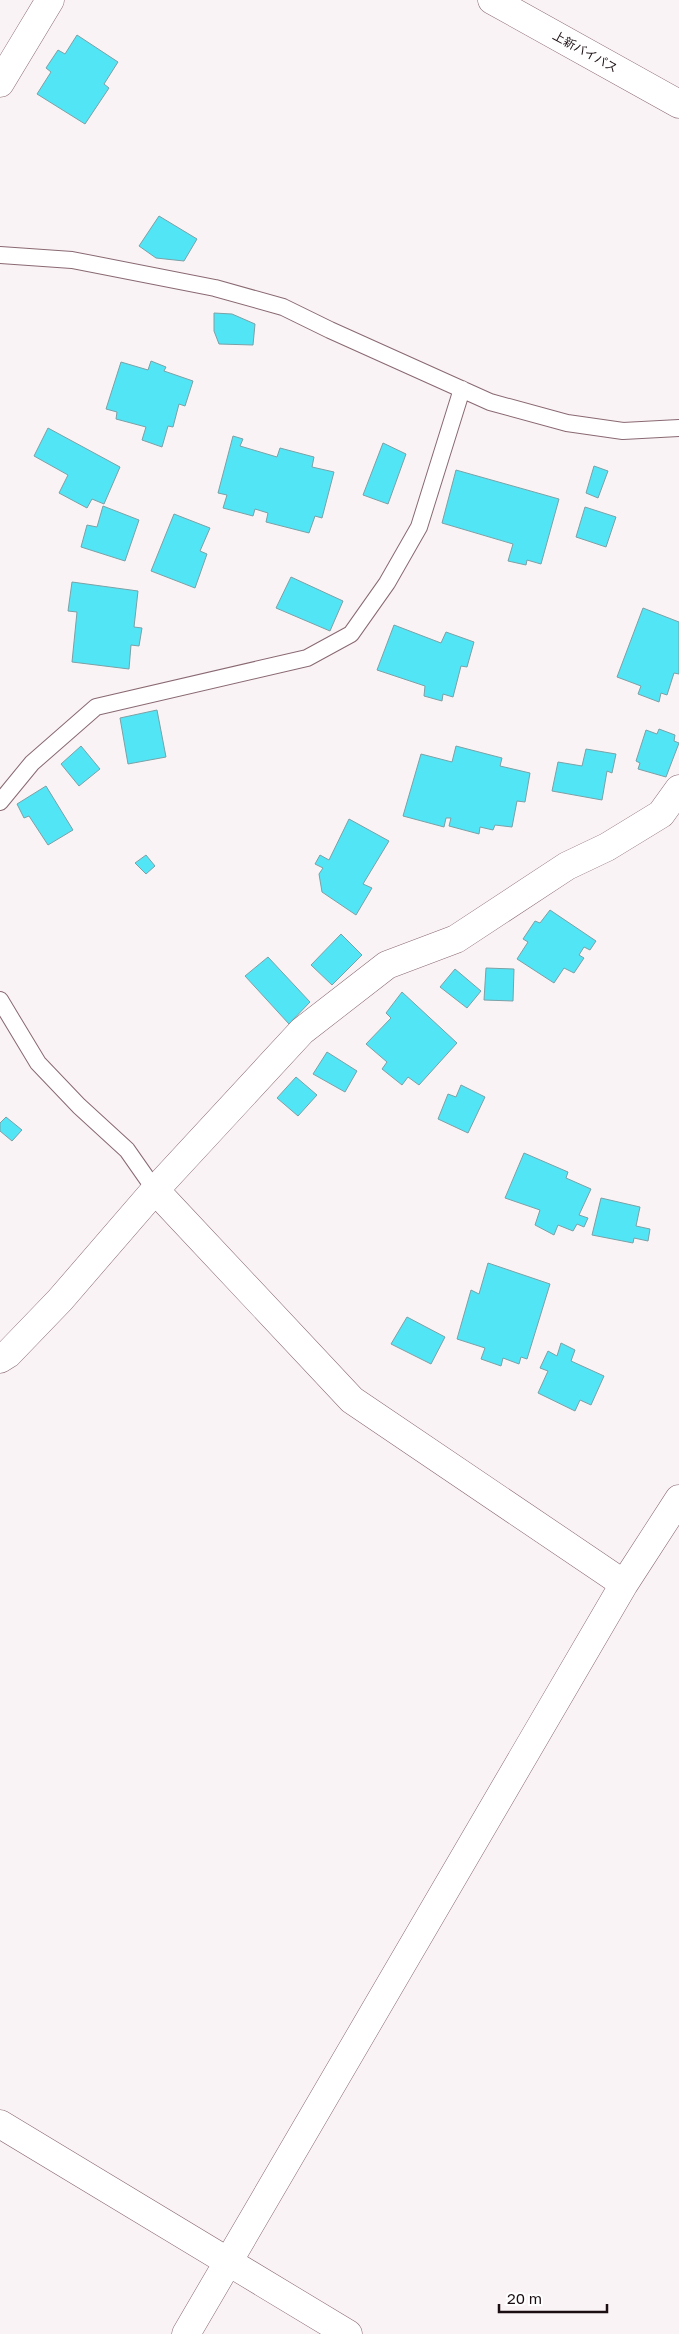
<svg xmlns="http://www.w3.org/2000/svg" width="679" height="2334" viewBox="0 0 679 2334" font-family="'Golos Text','Noto Sans JP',sans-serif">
<rect width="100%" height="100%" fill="#faf3f5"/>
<path fill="#52e5f6" stroke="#7ba1a6" d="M77,35L118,62L104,84L109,88L85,124L37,94L51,72L46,68L58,50L65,54Z
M159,216L197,239L184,261L156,258L139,246Z
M214,313L232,314L255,324L253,345L219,344L214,331Z
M151,361L166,367L164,371L193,381L185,406L179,404L173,427L168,426L162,447L142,440L146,427L116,419L117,412L106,409L121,362L148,370Z
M48,428L120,467L104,504L92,499L87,508L59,493L68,475L34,456Z
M233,436L243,439L240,446L277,457L280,448L314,457L312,467L334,472L322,518L315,516L309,533L266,522L268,513L255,509L253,516L223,508L227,495L218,493Z
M383,443L406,454L388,504L363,495Z
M594,466L608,471L598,498L586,493Z
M456,470L559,499L541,564L527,560L526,565L508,561L513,544L442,523Z
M103,506L139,520L125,561L81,547L87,525L97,527Z
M585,507L616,517L606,547L576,537Z
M174,514L210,528L200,551L207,554L195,588L151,571Z
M291,577L343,601L330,631L276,608Z
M72,582L138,591L134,627L142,628L139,646L131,645L129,669L72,662L77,612L68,611Z
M643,608L679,622V674L674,673L667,695L661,693L659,702L638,694L641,686L617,677Z
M394,625L441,643L446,632L474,642L467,667L461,666L453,697L443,694L442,701L424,696L425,686L377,670Z
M157,710L166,757L128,764L120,718Z
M659,729L675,735L674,741L679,743L666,777L638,769L640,763L636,761L646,730L657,734Z
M81,746L100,769L79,786L61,764Z
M456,746L502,758L500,766L530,773L525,802L517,801L512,827L495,825L493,830L480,827L479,834L449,826L451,818H446L444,827L403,816L421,754L452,762Z
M586,749L616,754L612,773L607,771L602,800L552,791L558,762L582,766Z
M46,786L73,830L48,845L29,816L24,818L17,804Z
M349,819L389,841L363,884L372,888L356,915L322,892L319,874L323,868L315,864L320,855L329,860Z
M146,855L155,866L146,874L135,863Z
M550,910L596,941L590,950L584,947L579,955L584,958L574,973L564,968L554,983L517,959L528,942L523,939L535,921L540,923Z
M341,934L362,955L332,985L311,965Z
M268,957L310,1002L289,1024L245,976Z
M486,968L514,969L513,1001L484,1000Z
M455,969L481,991L467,1008L440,987Z
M402,992L457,1043L419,1085L408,1077L402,1085L382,1069L387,1062L366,1044L391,1018L386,1013Z
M327,1052L357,1071L345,1092L313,1074Z
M296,1077L317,1095L298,1116L277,1098Z
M461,1085L485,1097L468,1133L438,1119L448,1094L456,1097Z
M6,1117L22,1130L12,1141L0,1131V1123Z
M524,1153L568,1172L566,1178L591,1189L579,1215L588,1218L584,1227L577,1224L573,1231L558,1225L554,1235L535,1225L540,1210L505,1198Z
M601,1198L640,1207L636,1226L650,1229L648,1241L634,1238L633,1243L592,1235Z
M488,1263L550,1284L527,1359L521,1357L519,1364L503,1358L501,1366L481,1359L485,1348L457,1339L471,1290L479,1294Z
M407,1317L445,1337L431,1364L391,1344Z
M561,1343L575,1350L571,1361L604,1376L591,1405L580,1400L575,1411L538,1393L548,1371L540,1368L548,1351L557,1356Z"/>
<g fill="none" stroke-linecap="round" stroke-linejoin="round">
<g stroke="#896972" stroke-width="18">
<path id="lane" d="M0,255L72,260L215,288L283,307L330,330L490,402L567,423L623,431L679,428
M0,802L32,763L96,707L307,658L351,634L387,583L419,527L462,389
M0,1000L38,1063L79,1106L127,1150L155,1190"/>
</g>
<g stroke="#896972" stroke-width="29">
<path id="street" d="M0,83L50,0
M155,1190L352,1400L624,1584
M0,1359L8,1354L60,1300L155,1190L302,1031L387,965L456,939L567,866L607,847L661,814L679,789
M0,2124L348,2334
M186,2334L624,1584L679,1499"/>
</g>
<g stroke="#896972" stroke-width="29">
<path id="highway" d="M492,0L679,104"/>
</g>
<use href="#lane" stroke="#fff" stroke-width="16"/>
<use href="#street" stroke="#fff" stroke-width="28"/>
<use href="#highway" stroke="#fff" stroke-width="28"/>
</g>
<g text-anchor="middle" stroke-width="4" stroke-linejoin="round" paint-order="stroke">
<g font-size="12" fill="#1a0e12" stroke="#fff">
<text transform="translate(585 52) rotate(29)" y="4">上新バイパス</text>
</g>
</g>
<path d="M499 2304v8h108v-8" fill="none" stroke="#1a0e12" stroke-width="2.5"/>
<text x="507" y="2304" font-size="15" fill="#1a0e12" stroke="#ffffff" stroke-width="4" paint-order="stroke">20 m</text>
</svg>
